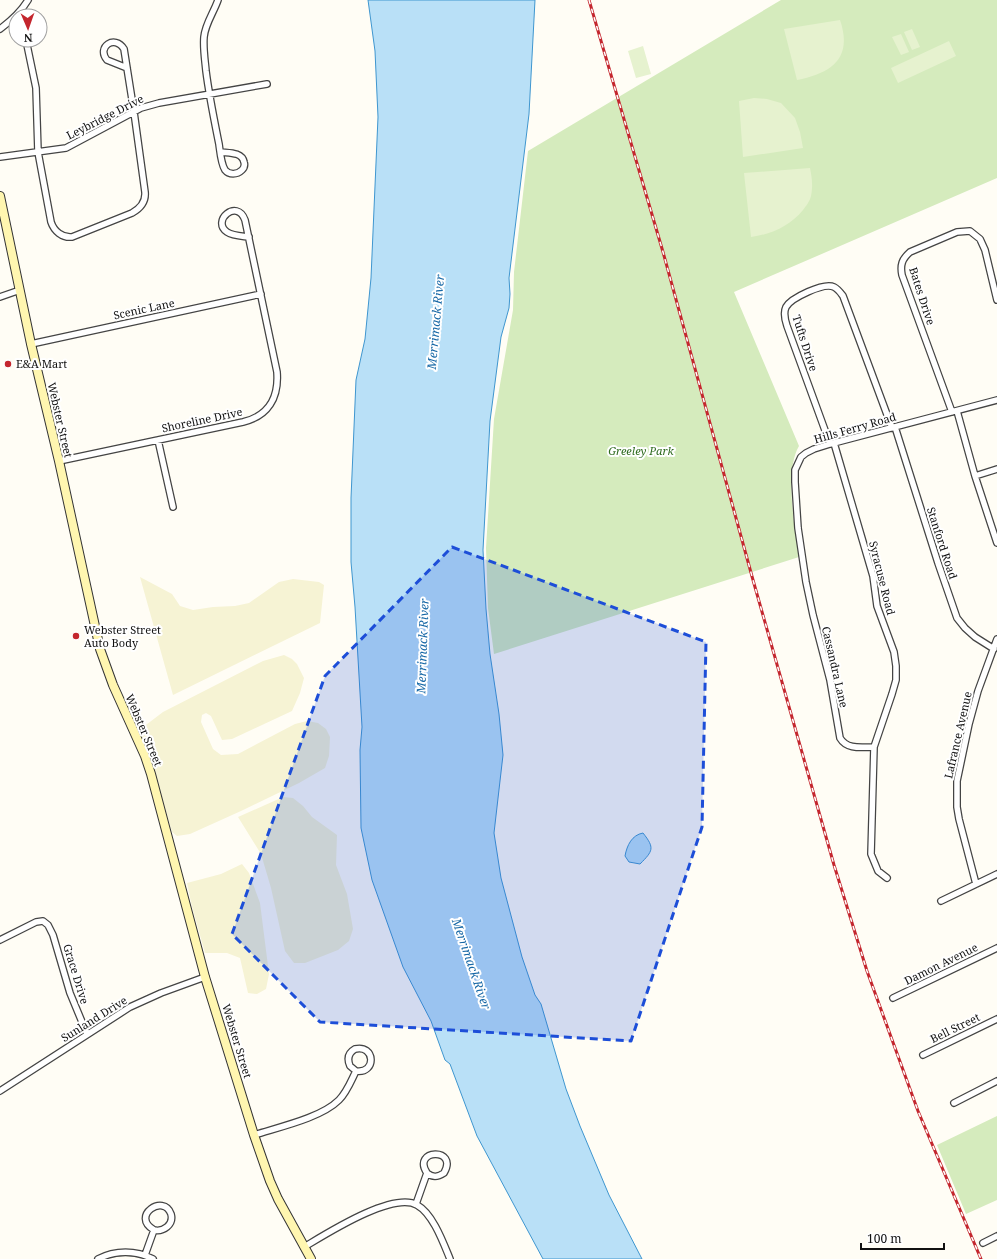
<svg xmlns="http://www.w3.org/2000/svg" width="997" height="1259" viewBox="0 0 997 1259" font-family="'Noto Serif',serif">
<rect width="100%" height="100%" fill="#fffdf5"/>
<path fill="#f6f3d4" d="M140,577L172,594L180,606L193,610L213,607L235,606L249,603L279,582L293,579L319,582L324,585L320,623L173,695Z
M284,655L292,659L297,664L304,678L300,693L292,711L232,739L222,740L211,716L206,713L202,715L201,722L213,749L221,755L238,754L295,724L307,721L318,723L326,729L330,737L329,756L325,768L299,783L241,811L190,834L177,836L172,832L155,774L138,731L163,712L263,661Z
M283,797L293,798L303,806L312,817L337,835L336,865L347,894L353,929L349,941L338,950L305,963H294L285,951L271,888L261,854L238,817Z
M242,864L249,873L260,903L269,974L266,989L257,994L248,993L240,958L227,953H205L192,907L187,883L221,874Z"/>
<path fill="#d5ebbd" d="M781,0H997V178L734,292L799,446C784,471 795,529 799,557L494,654L488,608L486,548L494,419L513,310L514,272L528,151Z
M997,1116V1200L966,1214L937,1145Z"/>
<path fill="#e6f2cf" d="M840,20C853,58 832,73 797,80L784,29Z
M912,29L920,47L912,50L904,32Z
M901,34L909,52L901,55L892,37Z
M949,41L956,56L898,83L891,68Z
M643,46L651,74L636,78L628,51Z
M754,98L767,99L781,103L795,118L800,132L803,148L743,157L739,101Z
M810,168C812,178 813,186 811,196C810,201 806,206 803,210C790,226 772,234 751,237L744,173Z"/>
<path fill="#b9e0f7" stroke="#3f96cf" d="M368,0H535L529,114L509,278L510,294L509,308L501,337L490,421L483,550L486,609L490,654L499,714L503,755L494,833L501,878L522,957L535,995L541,1004L566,1089L580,1126L609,1195L642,1259H543L477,1136L450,1064L445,1060L431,1021L403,967L372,880L361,828L360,750L362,727L355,607L351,562V498L356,380L365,339L371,278L378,117L375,51Z
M643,833C655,848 653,851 640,864L629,862L625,856C627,845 632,835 643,833Z"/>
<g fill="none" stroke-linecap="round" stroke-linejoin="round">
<g stroke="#444" stroke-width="8">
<path id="minor" d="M218,0C214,12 205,24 204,37C203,48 205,60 206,71C209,95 214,119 219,144C220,151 221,164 225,170C229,175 237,175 242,170C244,168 245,165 244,162C242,152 229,153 221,152
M12,21L16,25
M0,29C12,20 21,12 28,0
M26,40L36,88L38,152L51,222C54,231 62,238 72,237L132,213C141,208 146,202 145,192L134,112L124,49C115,34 96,47 107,60L127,68
M0,157L66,148L141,108L159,103L267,84
M0,297L20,290
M31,344L261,294
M957,411L975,476L997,543
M952,412L902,275C900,265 902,259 910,252L957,232L970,231L980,239L985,250L997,300
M895,427L938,563L957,618L965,628L975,637L994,649
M158,440L173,507
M834,443L873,576L877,606L894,652L896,666V680L892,694L874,747L871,854L878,871L887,878
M830,444L787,326C785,320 783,313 786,307C791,298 824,282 834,287C838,289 840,292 843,296L892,428
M59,461L243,422C268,416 279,398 277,372L245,220C237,198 211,221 227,232C233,236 242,236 249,237
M975,476L997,469
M874,747C862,747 847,750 840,738L830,680L813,615L806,582L798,528L795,482V470L801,457L806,453L814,449L830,444L997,400
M976,884L959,819L957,807V781L969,724L978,691L997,639
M941,901L997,874
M0,940L36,922L43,921L48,925L53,935L70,993L87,1034
M893,998L997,948
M923,1055L997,1019
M0,1091L130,1007L161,993L205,977
M954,1103L997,1081
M254,1135C279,1127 321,1118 339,1100C347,1092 351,1081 356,1071C377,1074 375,1044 355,1049C348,1053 347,1059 350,1066L356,1071
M416,1204L427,1173C433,1178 438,1177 444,1173C459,1147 411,1149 427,1173
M983,1243L997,1236
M304,1247C326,1234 393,1191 417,1205C433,1214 443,1242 450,1259
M145,1255L154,1230C163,1232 174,1225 171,1214C164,1193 130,1216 154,1230
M98,1259C115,1250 136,1250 153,1259"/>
</g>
<g stroke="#333" stroke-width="10">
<path id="secondary" d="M0,196L31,344L59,461L100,649L113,685L145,756L151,774L205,977L254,1135L270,1181L278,1199L311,1259"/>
</g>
<use href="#minor" stroke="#fff" stroke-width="5.5"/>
<use href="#secondary" stroke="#fff6b0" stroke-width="8"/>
<g stroke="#c4262e" stroke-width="3">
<path id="rail" d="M589,0L663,252L753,580L834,865L867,971L918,1111L981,1259"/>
</g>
<use href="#rail" stroke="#fff" stroke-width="1.5" stroke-dasharray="4.5" stroke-linecap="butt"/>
</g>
<path fill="#1d4ed8" fill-opacity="0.2" stroke="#1d4ed8" stroke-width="3" stroke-dasharray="8 5" stroke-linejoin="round" d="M452,547L706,642L702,827L631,1041L320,1022L232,934L325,676Z"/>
<g fill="#c4262e" stroke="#fff" stroke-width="1.5">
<circle cx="8" cy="364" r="4"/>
<circle cx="76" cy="636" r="4"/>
</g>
<g text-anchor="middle" stroke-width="4" stroke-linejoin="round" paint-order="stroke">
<g font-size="11" fill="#111" stroke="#fff">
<text transform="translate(105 117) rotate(-27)" y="4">Leybridge Drive</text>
<text transform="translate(922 296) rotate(72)" y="4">Bates Drive</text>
<text transform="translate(144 309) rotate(-12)" y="4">Scenic Lane</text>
<text transform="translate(805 343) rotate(72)" y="4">Tufts Drive</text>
<text transform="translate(60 420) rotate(77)" y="4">Webster Street</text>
<text transform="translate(202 420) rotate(-12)" y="4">Shoreline Drive</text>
<text transform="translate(855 428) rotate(-16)" y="4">Hills Ferry Road</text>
<text transform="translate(942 543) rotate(72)" y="4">Stanford Road</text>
<text transform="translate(882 578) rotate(76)" y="4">Syracuse Road</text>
<text transform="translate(835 667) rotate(77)" y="4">Cassandra Lane</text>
<text transform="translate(144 730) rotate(67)" y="4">Webster Street</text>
<text transform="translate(958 735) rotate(-77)" y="4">Lafrance Avenue</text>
<text transform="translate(941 964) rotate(-26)" y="4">Damon Avenue</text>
<text transform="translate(76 974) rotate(73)" y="4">Grace Drive</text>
<text transform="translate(94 1019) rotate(-32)" y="4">Sunland Drive</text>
<text transform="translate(955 1028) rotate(-26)" y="4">Bell Street</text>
<text transform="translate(237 1041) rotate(73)" y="4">Webster Street</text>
</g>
<g font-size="11" fill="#111" stroke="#fff" text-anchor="start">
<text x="16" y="368">E&amp;A Mart</text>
<text x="84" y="634">Webster Street<tspan x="84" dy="13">Auto Body</tspan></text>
</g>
<g font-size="11" font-style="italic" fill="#2f6b1f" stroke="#fff">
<text x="641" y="455">Greeley Park</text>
</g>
<g font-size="12" font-style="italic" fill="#1768a6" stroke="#fff">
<text transform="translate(436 322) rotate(-85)" y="4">Merrimack River</text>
<text transform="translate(423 646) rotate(-88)" y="4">Merrimack River</text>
<text transform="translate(471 964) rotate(71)" y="4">Merrimack River</text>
</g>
</g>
<g transform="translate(28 28) rotate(178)"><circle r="19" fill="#ffffff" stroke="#a0a0a0"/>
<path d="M0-3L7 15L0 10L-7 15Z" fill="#c4262e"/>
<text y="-6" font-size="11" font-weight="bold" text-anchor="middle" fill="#111111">N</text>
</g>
<path d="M861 1243v6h83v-6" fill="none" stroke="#111111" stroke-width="2"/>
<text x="867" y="1243" font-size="12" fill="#111111" stroke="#ffffff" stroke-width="3" paint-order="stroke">100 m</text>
</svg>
